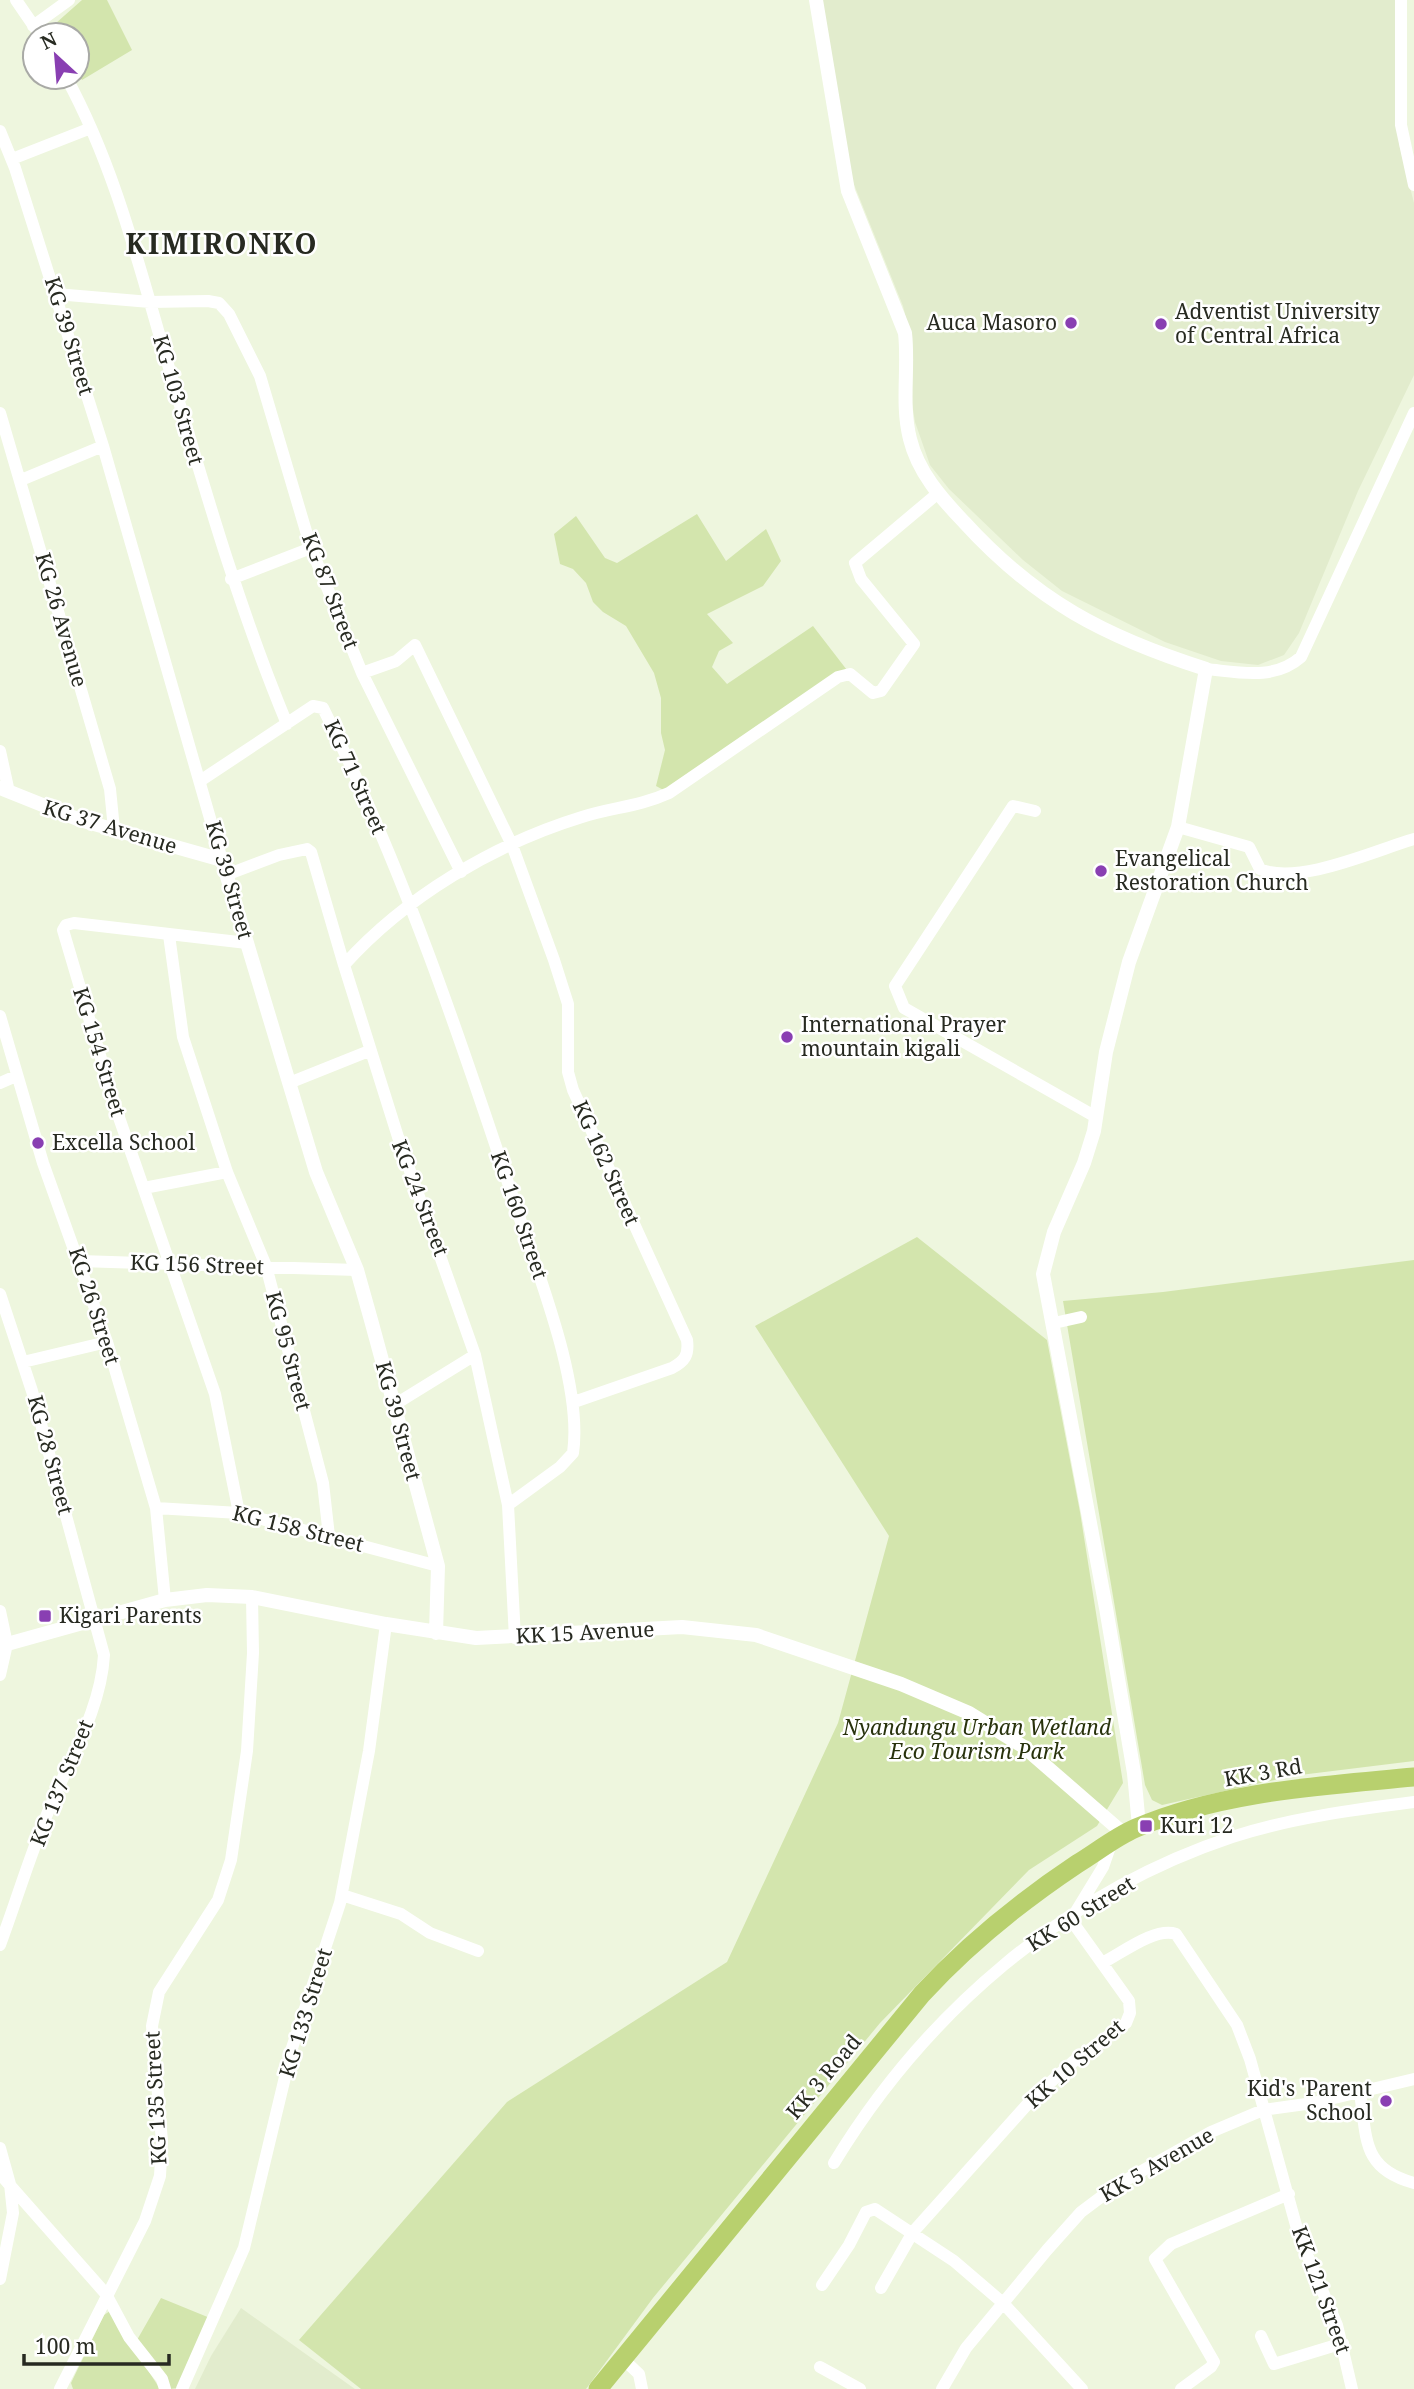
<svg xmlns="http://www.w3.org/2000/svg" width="1414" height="2389" viewBox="0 0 1414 2389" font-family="'Noto Serif',serif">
<rect width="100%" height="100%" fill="#eef6de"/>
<path fill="#e2eccd" d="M819,0H1397L1399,144L1414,203V375L1358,491L1299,633L1284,655L1258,665L1221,661L1165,642L1062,591L1023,560L949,489L930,465L915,422L911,397L912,342L903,306L851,177Z
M241,2308L355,2389H195L211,2356Z"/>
<path fill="#d3e5ad" d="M82,0H107L132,50L82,80L77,72V35H50L47,31Z
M697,514L726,561L766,529L781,561L763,586L707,614L733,643L719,651L712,667L727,684L813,626L850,674L669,793L656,786L665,750L661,733V698L654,673L626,626L603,612L593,602L586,583L573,569L560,564L554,534L576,516L605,558L617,563Z
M917,1237L1047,1340L1080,1512L1123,1783L1097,1826L1029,1870L880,2023L653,2298L586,2389H361L299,2340L507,2102L727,1962L838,1723L889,1536L755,1326Z
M1414,1260V1761L1292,1776L1162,1805L1152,1800L1145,1785L1063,1301L1163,1292Z
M161,2298L210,2318L179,2388L169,2389L137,2340Z
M110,2311L160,2389H73L71,2383L104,2315Z"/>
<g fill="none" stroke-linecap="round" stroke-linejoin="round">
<path stroke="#fff" stroke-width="12" d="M16,0L40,35
M1401,0V125L1414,185
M33,26L69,0
M66,77C113,163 137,258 164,351C202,479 236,601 287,724
M0,131L15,168L103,446L222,860
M12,159L91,128
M56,294L150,302L208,301L219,303L229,314L260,376L311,548L362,673L461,872
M0,413L110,789L114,829
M21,480L103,446
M231,579L311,548
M1206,669C1238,672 1274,681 1301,657L1414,413
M362,673L396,661L415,645L512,845L554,960L568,1004V1072L573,1090L687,1340C689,1355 685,1361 672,1368L574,1402
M0,751L9,792
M200,781L313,706L323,708C403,868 460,1037 516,1207C538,1274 583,1385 573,1453L560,1467L508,1505
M1035,811L1013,806L895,986L904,1008L1096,1117
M1178,827L1249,847L1260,869C1298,886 1376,850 1414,839
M226,875L279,855L307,849L311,852L344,965
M169,935L183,1037L227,1172L266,1266L323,1483L329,1536
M0,1016L43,1163L107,1342L156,1508L165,1600
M0,1083L16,1076
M289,1083L369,1051
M144,1188L227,1172
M80,1261L357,1270
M0,1294L32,1391L104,1655C101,1709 70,1758 50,1807C31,1852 17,1899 0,1945
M1054,1323L1081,1317
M23,1362L107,1342
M394,1405L475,1355
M156,1508L239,1513L438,1566
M239,1513L215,1394L115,1106L63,930L66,925L74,923L247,943
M0,1611L7,1644L0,1675
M515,1638L508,1505L475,1355L398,1137L344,965C405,897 494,844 582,817C613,807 638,807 669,793L838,677L850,674L873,693L881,691L914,644L861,579L855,563L937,494
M342,1895L401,1914L430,1933L478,1951
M1104,1962C1122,1953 1155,1927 1176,1934L1237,2025L1250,2059L1299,2236L1337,2325L1352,2389
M1360,2093C1367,2139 1362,2169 1414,2183
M0,2148L10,2184L13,2213L0,2279
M834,2163C925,2013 1064,1893 1232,1837C1291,1818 1352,1810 1414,1802
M0,2174L106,2294L129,2337L162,2379L165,2389
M822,2285L849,2245L866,2212L875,2209L954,2261L1003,2303L1082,2389
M881,2288L913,2232L1033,2098L1074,2061L1126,2023L1130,2013L1129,2001L1074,1924L1075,1913L1103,1867L1112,1841
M1261,2336L1274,2364L1343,2343
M622,2358L639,2374L642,2389
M820,2367L860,2389
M60,2389L145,2221L160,2176L162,2141L152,2026L159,1992L218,1900L231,1860L247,1751L253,1653L252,1597
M182,2389L244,2248L292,2048L340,1903L369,1751L386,1624
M942,2389L966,2348L1047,2250L1081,2212L1117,2185L1211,2132L1263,2110L1313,2103L1414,2079
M1181,2389L1211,2367L1214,2362L1155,2259L1171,2244L1289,2194"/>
<path stroke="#fff" stroke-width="14" d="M816,0L848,191L905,333C909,368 901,404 910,439C918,472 941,498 964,522C1036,601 1105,637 1206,669L1178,827L1129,962L1106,1052L1094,1131L1084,1163L1054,1232L1043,1274L1106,1608L1134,1773L1139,1826
M0,788L80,820L222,860L316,1172L357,1270L371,1320L438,1566L436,1633
M0,1646L165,1600L207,1595L252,1597L386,1624L476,1638L682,1627L756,1635L901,1684L969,1713L1024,1747L1123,1833"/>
<path stroke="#b8d06e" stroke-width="19" d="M598,2389L922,1994C969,1943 1020,1902 1077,1864C1097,1852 1115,1837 1136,1828C1222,1791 1322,1786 1414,1777"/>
</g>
<g fill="#893fb2" stroke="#fff" stroke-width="2.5">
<circle cx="1071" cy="323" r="7"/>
<circle cx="1161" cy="324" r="7"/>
<circle cx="1101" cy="871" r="7"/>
<circle cx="787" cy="1037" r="7"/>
<circle cx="38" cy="1143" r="7"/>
<rect x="38" y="1609" width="14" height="14" rx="3.5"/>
<rect x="1139" y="1819" width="14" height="14" rx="3.5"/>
<circle cx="1386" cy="2101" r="7"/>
</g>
<g text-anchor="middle" stroke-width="5" stroke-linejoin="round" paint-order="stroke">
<g font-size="21" fill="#272a21" stroke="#fff" text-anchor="start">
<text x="1175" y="319">Adventist University<tspan x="1175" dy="24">of Central Africa</tspan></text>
<text x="1057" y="330" text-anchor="end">Auca Masoro</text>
<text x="1115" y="866">Evangelical<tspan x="1115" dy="24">Restoration Church</tspan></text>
<text x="801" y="1032">International Prayer<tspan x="801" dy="24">mountain kigali</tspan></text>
<text x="52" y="1150">Excella School</text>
<text x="59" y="1623">Kigari Parents</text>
<text x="1160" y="1833">Kuri 12</text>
<text x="1372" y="2096" text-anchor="end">Kid's 'Parent<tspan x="1372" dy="24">School</tspan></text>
</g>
<g font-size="21" fill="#272a21" stroke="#fff">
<text transform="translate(69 336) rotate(73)" y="7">KG 39 Street</text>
<text transform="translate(178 400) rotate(74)" y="7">KG 103 Street</text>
<text transform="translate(330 591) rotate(69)" y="7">KG 87 Street</text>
<text transform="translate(61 620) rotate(74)" y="7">KG 26 Avenue</text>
<text transform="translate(355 777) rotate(66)" y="7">KG 71 Street</text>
<text transform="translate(110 827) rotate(17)" y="7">KG 37 Avenue</text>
<text transform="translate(229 880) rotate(74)" y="7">KG 39 Street</text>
<text transform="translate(99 1052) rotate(73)" y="7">KG 154 Street</text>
<text transform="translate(606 1163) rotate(66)" y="7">KG 162 Street</text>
<text transform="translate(420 1198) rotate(69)" y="7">KG 24 Street</text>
<text transform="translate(519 1215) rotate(71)" y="7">KG 160 Street</text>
<text transform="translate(197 1265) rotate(2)" y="7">KG 156 Street</text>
<text transform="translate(94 1306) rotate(72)" y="7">KG 26 Street</text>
<text transform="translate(288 1351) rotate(75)" y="7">KG 95 Street</text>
<text transform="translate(398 1421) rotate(75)" y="7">KG 39 Street</text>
<text transform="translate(50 1455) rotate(75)" y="7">KG 28 Street</text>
<text transform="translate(298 1529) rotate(14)" y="7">KG 158 Street</text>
<text transform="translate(585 1633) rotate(-3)" y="7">KK 15 Avenue</text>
<text transform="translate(1263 1773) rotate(-10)" y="7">KK 3 Rd</text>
<text transform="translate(62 1783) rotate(-68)" y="7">KG 137 Street</text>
<text transform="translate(1081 1914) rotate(-32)" y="7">KK 60 Street</text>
<text transform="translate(306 2013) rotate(-73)" y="7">KG 133 Street</text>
<text transform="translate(1075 2064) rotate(-41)" y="7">KK 10 Street</text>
<text transform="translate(824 2077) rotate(-50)" y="7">KK 3 Road</text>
<text transform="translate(156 2098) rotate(-93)" y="7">KG 135 Street</text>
<text transform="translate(1157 2165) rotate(-30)" y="7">KK 5 Avenue</text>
<text transform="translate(1321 2290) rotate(70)" y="7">KK 121 Street</text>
</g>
<g font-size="21" font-style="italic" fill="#28320c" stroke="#fff">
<text x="977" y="1735">Nyandungu Urban Wetland<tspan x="977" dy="24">Eco Tourism Park</tspan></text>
</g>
<g font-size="28" font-weight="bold" letter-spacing="2" fill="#272a21" stroke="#fff">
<text x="222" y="254">KIMIRONKO</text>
</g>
</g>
<g transform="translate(56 56) rotate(334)"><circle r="33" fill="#ffffff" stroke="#a9aaa6" stroke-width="2"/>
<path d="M0-5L12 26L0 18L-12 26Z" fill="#893fb2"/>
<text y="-10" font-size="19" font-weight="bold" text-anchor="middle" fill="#272a21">N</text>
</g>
<path d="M24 2354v10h145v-10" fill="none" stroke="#272a21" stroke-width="3.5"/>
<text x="35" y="2354" font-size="21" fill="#272a21" stroke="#ffffff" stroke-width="5" paint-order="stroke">100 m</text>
</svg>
